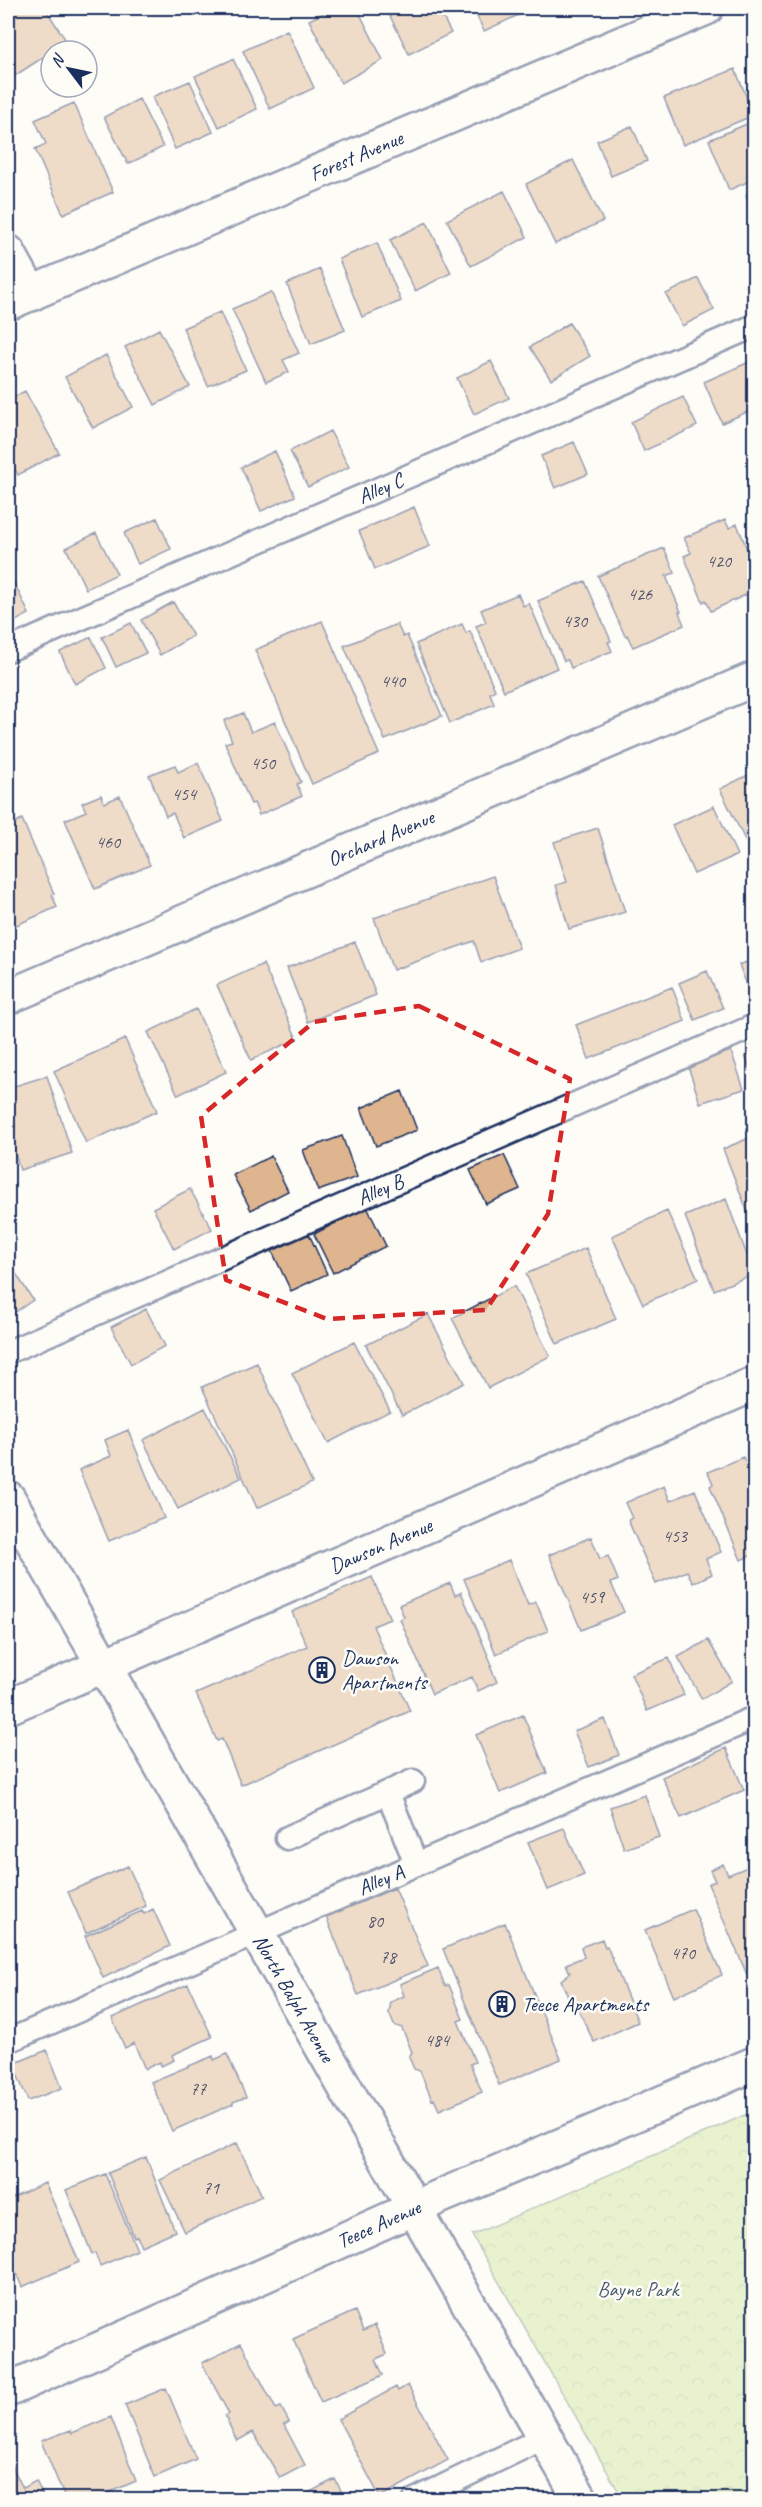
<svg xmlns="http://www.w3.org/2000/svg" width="762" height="2507" viewBox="0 0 762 2507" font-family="Caveat,sans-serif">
<defs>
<pattern id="park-crowns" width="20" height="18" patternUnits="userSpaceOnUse" patternTransform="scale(1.5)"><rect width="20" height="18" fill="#cee79d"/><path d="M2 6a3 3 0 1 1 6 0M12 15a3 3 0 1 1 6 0" fill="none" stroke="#b0c68a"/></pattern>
</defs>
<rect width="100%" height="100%" fill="#fdfcf7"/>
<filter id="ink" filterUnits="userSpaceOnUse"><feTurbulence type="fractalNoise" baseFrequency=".0167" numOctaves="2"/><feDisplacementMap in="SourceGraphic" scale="12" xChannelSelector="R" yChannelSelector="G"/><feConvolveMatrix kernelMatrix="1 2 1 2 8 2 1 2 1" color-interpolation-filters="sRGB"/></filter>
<g filter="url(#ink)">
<path fill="url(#park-crowns)" stroke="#748b7e" stroke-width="1.5" d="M754,2111V2499H623L472,2235Z"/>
<path fill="#deb58f" stroke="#1b2f5e" stroke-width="1.5" d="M10,8H45L67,42L8,80V9Z
M334,8H357L383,60L341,83L309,20Z
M386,8H438L451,33L409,54Z
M473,8H520L523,13L484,31Z
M287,30L314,88L270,109L243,51Z
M233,59L257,109L219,127L195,76Z
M735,69L754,115L683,145L664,98Z
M190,81L213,132L175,149L152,97Z
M139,99L163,147L128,164L104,117Z
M74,103L113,192L63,214L35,149L46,144L35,120Z
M754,121V179L729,190L709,140Z
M632,126L647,161L611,176L597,141Z
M573,160L603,221L555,244L526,184Z
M504,191L527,237L471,266L447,220Z
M754,191V214L746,195Z
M427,222L451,273L415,291L390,240Z
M377,243L401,301L362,317L339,259Z
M320,269L345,330L311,344L287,284Z
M698,278L714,310L682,326L666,294Z
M271,292L299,353L283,360L289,372L266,382L232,309Z
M220,312L246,370L208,386L183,328Z
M569,323L590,356L551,380L530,347Z
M159,329L190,387L155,405L125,347Z
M106,355L133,407L93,428L65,377Z
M754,360V409L722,423L704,382Z
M491,361L509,398L474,414L457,378Z
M25,391L59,453L18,475L8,455V400Z
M683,397L697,426L644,451L631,422Z
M330,431L349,467L308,487L290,451Z
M574,442L588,474L555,488L541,456Z
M275,451L295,496L261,511L241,467Z
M414,507L430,546L375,569L359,531Z
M157,518L171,549L138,564L124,533Z
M725,520L729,528L737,524L754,566V591L711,611L706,600L703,602L684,556L691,553L684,538Z
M96,533L117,574L86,589L66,548Z
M664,548L675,573L666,576L681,612H679L684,625L633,647L627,635L625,636L598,576Z
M11,576L29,614L8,625V578Z
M585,581L611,641L608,642L612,651L571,668L568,660L564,661L538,601Z
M518,594L523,606L529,603L557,668L504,691L476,626L486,622L481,610Z
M173,602L193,636L160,655L141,620Z
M322,621L379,754L312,784L255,650Z
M131,623L146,653L116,667L102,637Z
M397,624L403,637L407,635L442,716L385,740L344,646Z
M462,624L466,633L470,631L495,690L490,693L494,704L450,723L416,644Z
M91,637L106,668L75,684L60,652Z
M243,713L251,732L275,722L301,782L297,784L302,796L259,815L254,803L251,804L225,743L232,741L224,721Z
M198,763L223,821L184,838L173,813L166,816L149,775L175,765L178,772Z
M754,772V848L750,850L720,789Z
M101,795L104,803L120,796L150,865L95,889L65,820L86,811L82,803Z
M714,806L737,855L694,874L672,825Z
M22,819L54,894L52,895L57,907L12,927L8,916V826Z
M598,828L625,912L569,929L556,885L567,882L554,842Z
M493,876L519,948L481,962L474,941L393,970L374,918Z
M355,942L376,995L308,1022L287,968Z
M754,959V1003L739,965Z
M263,964L297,1039L251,1060L217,985Z
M707,971L723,1008L695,1020L679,983Z
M672,987L685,1021L589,1059L576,1025Z
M196,1009L226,1072L178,1095L148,1032Z
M125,1039L157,1111L86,1143L54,1071Z
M731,1051L744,1089L700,1103L688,1066Z
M754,1052V1078L745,1056Z
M47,1076L72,1153L20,1170L8,1131V1088Z
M402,1091L417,1130L376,1146L361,1108Z
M342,1136L357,1177L318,1191L303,1150Z
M754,1136V1228L723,1149Z
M504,1155L520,1189L486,1204L470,1170Z
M271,1156L288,1191L251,1210L233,1175Z
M190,1189L212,1229L174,1249L153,1208Z
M726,1199L754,1274L714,1290L685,1216Z
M367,1207L386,1246L333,1273L314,1234Z
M667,1211L698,1279L643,1304L612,1236Z
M309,1234L327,1274L291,1291L272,1251Z
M586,1248L616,1319L557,1344L526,1274Z
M8,1261L33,1300L8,1317Z
M514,1286L550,1356L488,1388L452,1318Z
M146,1309L165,1346L131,1364L111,1327Z
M428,1314L464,1383L402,1415L366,1345Z
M354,1342L390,1411L328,1443L292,1373Z
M257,1363L312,1483L257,1508L202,1387Z
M205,1408L241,1478L178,1509L143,1440Z
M128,1430L164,1518L109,1541L79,1470L111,1456L105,1440Z
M743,1457L749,1469L754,1466V1554L741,1560L710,1486L713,1484L708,1472Z
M664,1486L670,1501L695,1490L721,1552L706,1559L712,1574L693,1583L687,1571L656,1584L628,1520L632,1518L625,1503Z
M591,1537L600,1559L608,1556L618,1580L611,1583L624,1612L581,1630L549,1555Z
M509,1560L528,1605L536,1602L548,1631L496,1654L464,1579Z
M372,1577L390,1619L373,1626L410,1711L241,1785L222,1739L217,1741L196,1694L307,1646L292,1612Z
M450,1583L455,1595L461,1592L492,1665L490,1666L497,1682L478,1691L472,1677L432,1694L400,1619L404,1617L399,1605Z
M708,1640L732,1681L702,1699L678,1657Z
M669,1658L684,1695L647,1711L631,1674Z
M523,1715L547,1773L500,1793L476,1735Z
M605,1719L619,1755L589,1767L574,1731Z
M726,1748L744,1790L681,1818L662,1777Z
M645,1795L659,1837L624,1849L610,1807Z
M564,1828L584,1875L548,1890L528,1842Z
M723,1864L728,1875L750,1866L754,1875V1974L748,1977L708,1884L715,1881L710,1870Z
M128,1866L146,1906L86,1933L68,1892Z
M395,1888L428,1966L358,1995L326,1917Z
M153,1909L170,1946L103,1978L85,1936L142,1911L144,1914Z
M693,1909L722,1975L674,1997L645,1930Z
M505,1923L561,2059L499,2085L443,1949Z
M602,1939L605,1947L607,1946L638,2022L594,2042L577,2007L573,2009L561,1980L570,1973L566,1964L584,1957L581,1947Z
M438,1968L445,1986L449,1985L463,2019L458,2021L475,2062L470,2064L482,2092L439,2110L434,2099L432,2100L420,2071L414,2069L409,2057L412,2052L402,2028L394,2025L389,2013L391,2002L404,1996L400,1984Z
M188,1984L212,2037L172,2055L174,2060L161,2066L160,2062L145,2069L134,2043L125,2048L112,2018Z
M47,2050L62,2088L28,2101L13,2064Z
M227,2054L246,2097L233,2102V2104L172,2131L151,2082L213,2056L214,2060Z
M237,2143L262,2196L185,2232L160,2180Z
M146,2157L175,2231L141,2246L137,2236L134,2237L108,2173Z
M105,2174L137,2250L100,2266L95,2253L92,2254L66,2190Z
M45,2183L79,2262L22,2287L8,2253V2200Z
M355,2311L363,2331L375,2325L387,2354L376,2359L383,2375L321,2402L293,2339Z
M241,2343L276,2409L281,2407L289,2422L284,2425L305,2465L280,2478L253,2432L237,2441L225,2416L229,2414L202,2363Z
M408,2385L448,2460L380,2497L338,2419L396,2387L398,2391Z
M166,2388L196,2459L155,2477L125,2405Z
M111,2417L136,2481L91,2500L65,2498L41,2441L71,2430L72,2433Z
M8,2458L23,2488L36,2481L45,2500H8Z
M335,2479L346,2500H306L304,2495Z"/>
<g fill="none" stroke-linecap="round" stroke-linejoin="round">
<g stroke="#1b2f5e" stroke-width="27">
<g id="lane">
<path id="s1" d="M8,650L754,326"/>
<path id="s2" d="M8,1352L754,1026"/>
<path d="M388,1793L416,1864"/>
<path d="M287,1838L413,1781"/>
<path id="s3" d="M8,2041L754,1718"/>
<path d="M415,2500L545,2437"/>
</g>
</g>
<g stroke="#1b2f5e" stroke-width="38">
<g id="street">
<path d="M8,252L31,294"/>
<path id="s4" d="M8,303L706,8"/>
<path id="s5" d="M8,997L754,679"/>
<path id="s6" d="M8,1707L754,1384"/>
<path id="s7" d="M8,2390L439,2197L754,2064"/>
</g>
</g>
<g stroke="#1b2f5e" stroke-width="38">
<g id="secondary">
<path id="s8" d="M8,1498L581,2500"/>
</g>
</g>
<use href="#lane" stroke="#fdfcf7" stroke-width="22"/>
<use href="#street" stroke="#fdfcf7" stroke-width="33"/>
<use href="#secondary" stroke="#fdfcf7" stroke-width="33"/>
</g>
</g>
<path d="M0 0H762V2507H0ZM419,1006L570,1079L548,1214L486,1310L327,1319L226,1280L201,1116L314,1022Z" fill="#fdfcf7" fill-opacity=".55" fill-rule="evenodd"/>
<path fill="none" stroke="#d62828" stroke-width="4.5" stroke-dasharray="12 8" stroke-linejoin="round" d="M419,1006L570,1079L548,1214L486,1310L327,1319L226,1280L201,1116L314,1022Z"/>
<defs>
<g id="building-ring" transform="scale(1.35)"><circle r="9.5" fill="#fdfcf7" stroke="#1b2f5e" stroke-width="1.5"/><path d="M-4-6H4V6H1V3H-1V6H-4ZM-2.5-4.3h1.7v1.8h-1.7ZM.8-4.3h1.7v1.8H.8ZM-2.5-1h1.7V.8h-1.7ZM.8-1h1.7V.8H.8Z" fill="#1b2f5e"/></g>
</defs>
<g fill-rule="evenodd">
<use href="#building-ring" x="322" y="1670"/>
<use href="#building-ring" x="502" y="2004"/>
</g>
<g text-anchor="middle" stroke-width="5" stroke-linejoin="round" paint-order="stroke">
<g font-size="18" fill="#4c506a">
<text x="719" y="567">420</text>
<text x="640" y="600">426</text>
<text x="575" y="627">430</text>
<text x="393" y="687">440</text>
<text x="263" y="769">450</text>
<text x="184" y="800">454</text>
<text x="108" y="848">460</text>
<text x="675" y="1542">453</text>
<text x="592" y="1603">459</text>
<text x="375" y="1927">80</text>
<text x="683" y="1959">470</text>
<text x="388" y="1963">78</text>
<text x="437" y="2046">484</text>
<text x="198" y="2095">77</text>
<text x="211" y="2194">71</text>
</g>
<g font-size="21" fill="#1b2f5e" stroke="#fdfcf7">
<text dy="7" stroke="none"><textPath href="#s4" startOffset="378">Forest Avenue</textPath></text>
<text dy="7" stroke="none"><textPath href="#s1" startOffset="406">Alley C</textPath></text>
<text dy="7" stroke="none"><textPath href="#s5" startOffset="405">Orchard Avenue</textPath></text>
<text dy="7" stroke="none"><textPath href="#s2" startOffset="406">Alley B</textPath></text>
<text dy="7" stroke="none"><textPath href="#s6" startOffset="406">Dawson Avenue</textPath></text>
<text dy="7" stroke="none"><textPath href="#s3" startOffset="406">Alley A</textPath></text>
<text dy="7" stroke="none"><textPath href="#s8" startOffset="576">North Balph Avenue</textPath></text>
<text dy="7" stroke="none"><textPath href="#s7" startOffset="406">Teece Avenue</textPath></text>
</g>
<g font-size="21" fill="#1b2f5e" stroke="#fdfcf7" text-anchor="start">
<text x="342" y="1665">Dawson<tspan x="342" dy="24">Apartments</tspan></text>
<text x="522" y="2011">Teece Apartments</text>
</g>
<g font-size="21" fill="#485d6e" stroke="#fdfcf7">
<text x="638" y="2296">Bayne Park</text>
</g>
</g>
<rect width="762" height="2507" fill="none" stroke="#fdfcf7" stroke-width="30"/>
<rect x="15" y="15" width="732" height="2477" fill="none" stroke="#1b2f5e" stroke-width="2" filter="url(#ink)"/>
<g transform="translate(69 69) rotate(302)"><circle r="28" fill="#fdfcf7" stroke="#a3aaba" stroke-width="1.5"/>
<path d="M0-4.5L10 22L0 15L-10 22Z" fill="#1b2f5e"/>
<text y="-9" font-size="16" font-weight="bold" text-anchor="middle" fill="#1b2f5e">N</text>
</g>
</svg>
